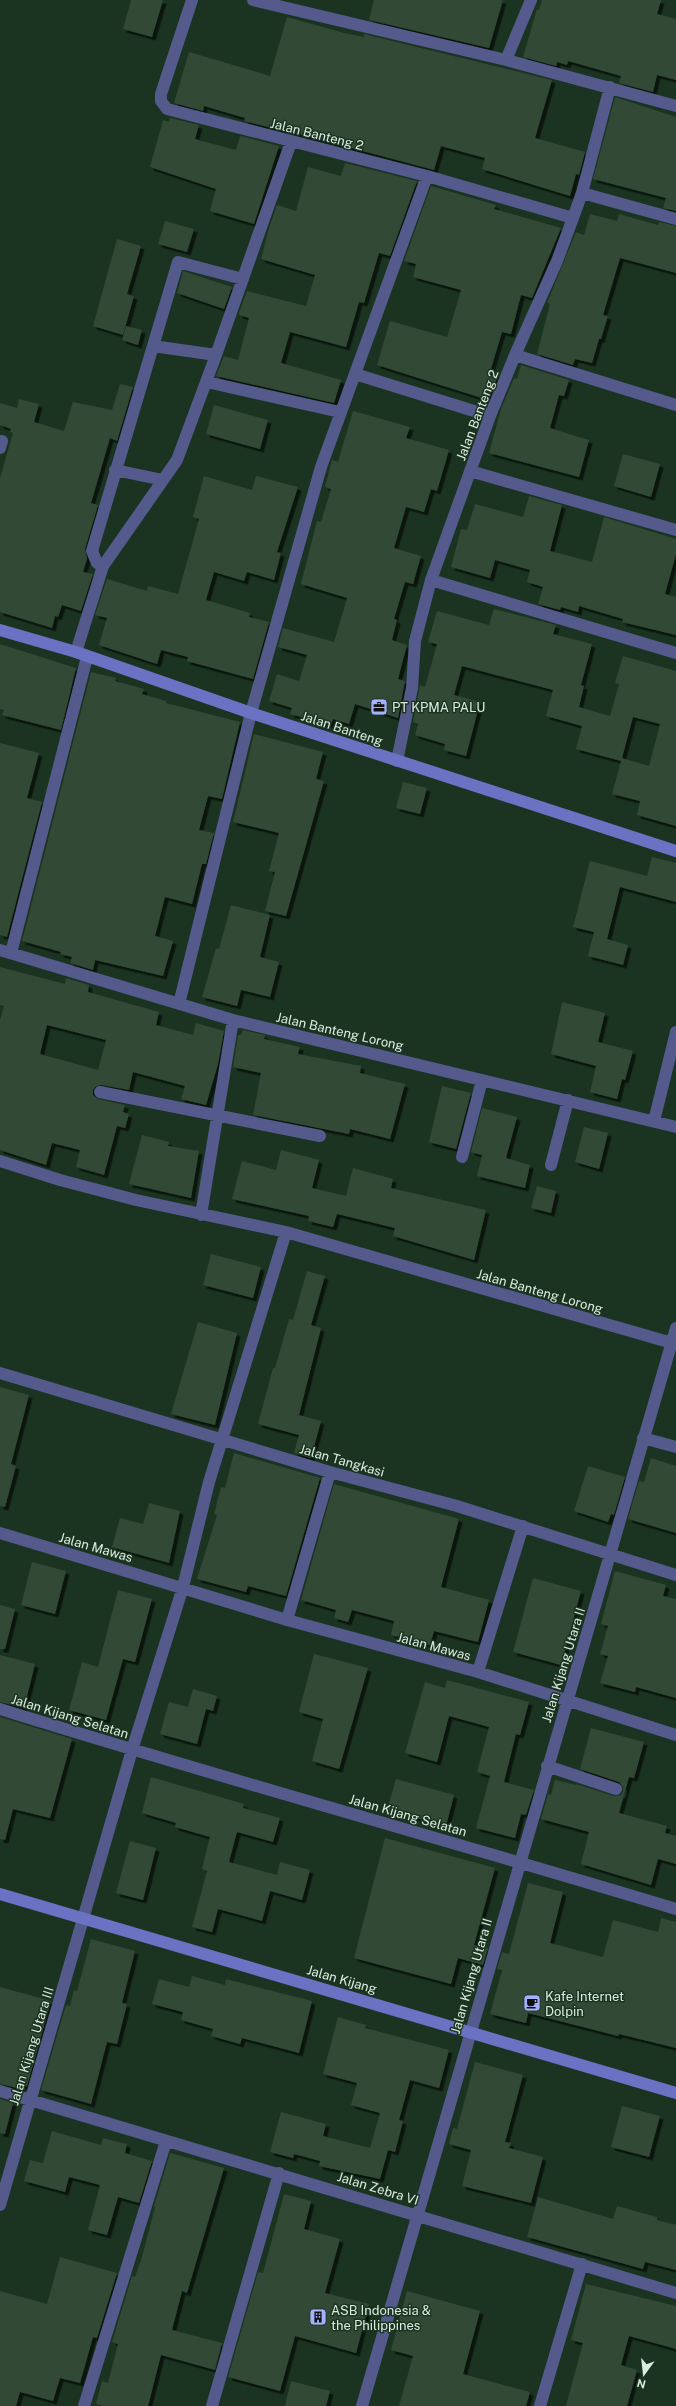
<svg xmlns="http://www.w3.org/2000/svg" width="676" height="2406" viewBox="0 0 676 2406" font-family="'Public Sans',sans-serif">
<defs>
<filter id="shadow"><feDropShadow dx="3.5" dy="3.5" stdDeviation="0" flood-color="#0009"/></filter>
</defs>
<rect width="100%" height="100%" fill="#1b3421"/>
<path fill="#304935" fill-rule="evenodd" filter="url(#shadow)" d="M131,0H163L152,37L123,29Z
M374,0H503L489,48L369,20Z
M542,0H661L657,14L676,19V80L657,75L653,92L619,83L621,76L568,61L567,65L557,62L556,66L523,57L537,9L539,10Z
M287,17L344,33L364,37V34L552,80L535,138L585,152L579,175L576,174L570,196L482,169L485,158L441,146L434,170L284,130V131L244,121L245,118L204,106L203,111L174,103L189,52L270,76Z
M615,97L676,117V211L663,208L666,198L593,179Z
M170,118L199,125L195,139L236,150L240,136L279,146L254,224L210,211L216,189L150,167L163,120L169,122Z
M345,163L417,181L390,256L379,253L364,303L359,302L346,347L290,332L281,363L341,380L334,403L216,376L224,356L238,360L249,318L239,315V313L247,291L306,306L315,275L261,259L269,228L277,205L296,211L308,167L341,176Z
M431,186L496,205L494,209L561,228L532,298L521,295L511,334L502,332L490,372L499,374L488,400L377,365L390,321L447,337L461,290L413,277L416,264L404,261Z
M590,214L617,221L619,214L658,225L659,222L676,226V273L620,258L603,315L608,316L601,339H599L592,363L575,359L573,365L537,354L550,304L547,303L576,232L584,235Z
M165,221L194,229L187,252L158,244Z
M117,239L141,246L127,294L134,296L123,335L93,326Z
M183,271L232,287L224,309L177,293Z
M126,326L142,330L138,345L122,340Z
M521,365L569,380L564,396L559,395L550,428L589,440L579,477L489,453L501,409L514,378L517,379Z
M120,384L133,387L117,441L110,438L91,503L98,505L85,549L87,559L83,572L93,574L81,611L62,605L58,617L55,616L52,628L0,612V478L13,433L10,432L11,429L0,425V403L17,408L19,399L39,404L34,422L64,431L73,402L112,410Z
M214,405L268,420L260,449L206,434Z
M353,411L410,427L406,438L449,450L437,491L431,489L424,512L406,507L394,548L421,556L413,584L405,582L394,619L397,620L392,640L407,645L398,679L405,681L398,718L355,704L349,724L333,719L331,725L290,714L292,708L269,701L277,674L299,681L307,655L278,647L283,628L334,642L347,598L301,584L317,521L321,522L331,489L325,487L332,460L338,462Z
M623,454L660,464L651,497L614,486Z
M204,476L252,490L256,476L298,487L277,552L281,553L274,580L247,572L244,581L214,572L206,600L250,613L249,617L269,622L253,679L187,661L188,657L161,650L157,664L99,645L107,618L95,615L107,579L147,591L148,586L178,594L199,519L193,517Z
M529,496L562,505L550,551L592,562L604,517L676,539V554L665,594L676,597V635L622,622L623,619L579,606L578,612L561,607L560,610L538,604L543,587L527,582L530,570L495,560L490,578L451,567L461,529L467,530L475,504L523,517Z
M494,609L556,625L553,634L592,644L581,685L584,686L579,707L610,716L619,684L615,683L623,656L676,671V826L637,815L640,801L612,794L621,761L576,749L582,726L546,716L553,690L462,666L454,695L480,702L466,756L444,750L445,744L415,735L418,724L413,722L420,685L425,687L437,644L428,642L437,611L489,625ZM633,717L660,724L649,766L622,758Z
M0,644L76,668L61,730L2,715L4,710L0,709Z
M91,672L116,678L115,681L144,689L142,694L166,701V703L240,722L222,799L208,796L199,830L214,833L206,864H202L192,904L165,897L155,936L173,941L163,976L95,960L93,970L70,963L72,957L60,954L61,952L22,941Z
M254,734L323,752L316,779L324,781L286,916L265,911L275,872L269,871L279,833L233,822Z
M0,743L39,753L27,798L42,802L7,937L0,935Z
M403,782L427,788L420,814L396,808Z
M652,857L676,863V902L620,887L607,939L628,945L623,965L588,956L594,932L573,927L590,861L647,876Z
M231,905L270,915L260,957L279,962L270,997L241,990L237,1006L202,997L216,948L219,949Z
M0,967L65,984L66,978L89,985L88,992L159,1012L156,1025L193,1035L196,1023L224,1031L218,1064L206,1105L181,1099L185,1086L133,1072L129,1090L101,1085L95,1087L93,1090V1095L98,1099L125,1105L123,1112L129,1114L125,1128L117,1126L104,1175L76,1167L80,1150L52,1143L46,1165L0,1150V1020L4,1006L0,1005ZM47,1025L106,1040L98,1070L40,1054Z
M562,1002L605,1013L598,1042L633,1051L625,1080L622,1079L617,1099L590,1092L596,1066L551,1054Z
M243,1030L265,1035L264,1039L300,1047L298,1054L361,1066L360,1073L405,1084L390,1139L350,1129L349,1134L253,1115L261,1073L233,1067L238,1035H241Z
M442,1086L471,1093L456,1149L429,1142Z
M482,1108L517,1117L506,1158L530,1165L525,1188L477,1176L482,1155L471,1152Z
M584,1127L608,1133L599,1169L575,1162Z
M142,1135L169,1142L168,1146L199,1151L191,1198L129,1184Z
M281,1150L319,1160L312,1188L346,1196L353,1168L393,1179L391,1188L486,1210L474,1260L393,1236L395,1228L337,1214L333,1227L308,1221L309,1216L232,1199L242,1161L276,1170Z
M537,1186L556,1191L551,1213L531,1208Z
M211,1254L261,1267L253,1298L203,1285Z
M307,1271L325,1276L311,1325L321,1328L299,1415L321,1421L311,1458L294,1453L299,1435L258,1424L273,1368H275L289,1319L293,1320Z
M198,1322L237,1333L215,1425L171,1414Z
M0,1387L29,1395L11,1464L16,1466L5,1507L0,1506Z
M234,1453L320,1478L286,1596L248,1586L246,1592L197,1579L217,1515L214,1514L221,1487L225,1488Z
M651,1458L676,1466V1533L628,1519L639,1481L644,1482Z
M588,1466L625,1477L614,1515L611,1514L608,1522L574,1511Z
M334,1484L459,1519L441,1587L489,1600L478,1642L434,1631L430,1645L391,1635L394,1621L352,1610L348,1622L334,1618L336,1610L301,1600Z
M149,1503L180,1511L169,1563L112,1547L120,1518L143,1524Z
M32,1562L66,1571L55,1614L21,1605Z
M615,1571L666,1585L663,1596L676,1599V1698L636,1687L635,1692L600,1683L608,1656L600,1654L608,1626L601,1624Z
M533,1578L581,1591L561,1665L513,1652Z
M118,1590L152,1599L135,1662L123,1659L106,1720L69,1710L82,1662L98,1667Z
M0,1605L15,1609L5,1649H0Z
M314,1654L368,1668L339,1769L312,1761L323,1719L299,1712Z
M0,1655L35,1664L24,1708L0,1702Z
M447,1680L529,1702L520,1735L516,1734L504,1782L534,1790L526,1815L521,1814L515,1838L476,1828L490,1776L477,1772L489,1727L449,1716L437,1762L405,1753L425,1682L445,1688Z
M193,1689L217,1696L213,1711L206,1709L197,1744L160,1734L169,1702L188,1707Z
M0,1717L72,1739L50,1818L13,1809L5,1840L0,1839Z
M591,1728L644,1742L634,1778L629,1777L619,1813L667,1826L665,1833L676,1836V1864L658,1859L651,1885L581,1864L589,1832L541,1819L548,1794L551,1795L555,1780L576,1785V1784L614,1796L621,1795L623,1792V1787L619,1782L580,1769Z
M151,1777L244,1804L243,1808L280,1818L273,1842L237,1832L229,1862L277,1875L280,1862L310,1870L302,1900L270,1891L262,1921L218,1909L212,1932L192,1927L207,1871L202,1869L210,1837L175,1827L176,1823L142,1813Z
M396,1779L454,1795L446,1826L387,1810Z
M385,1838L495,1868L474,1945L488,1948L483,1965L458,1958L451,1984L354,1958Z
M130,1841L156,1848L143,1900L116,1893Z
M528,1883L563,1892L550,1943L603,1957L613,1920L658,1932L661,1918L676,1922V2048L619,2034L618,2036L528,2013L526,2023L490,2014L502,1970L497,1969L502,1952L509,1954Z
M91,1939L135,1951L122,2003L127,2004L117,2044L107,2042L91,2104L41,2090L66,2005L70,2006L74,1990L77,1991Z
M192,1976L225,1985L226,1979L312,2001L299,2053L242,2038L240,2044L211,2036L213,2029L181,2020L183,2012L152,2004L159,1979L189,1987Z
M0,1987L51,2001L27,2086L24,2087L18,2085L17,2088L0,2084Z
M338,2017L366,2025L365,2028L449,2050L439,2088L410,2080L399,2120L403,2121L395,2152L388,2150L380,2179L319,2166L320,2161L294,2154L293,2158L270,2152L281,2112L326,2124L323,2136L370,2148L380,2113L351,2105L357,2083L323,2074Z
M475,2062L523,2075L505,2142L511,2143L509,2148L543,2157L531,2203L462,2186L471,2150L449,2144L453,2128L457,2129Z
M0,2099L13,2103L5,2134L0,2133Z
M622,2106L660,2116L649,2157L611,2147Z
M52,2131L101,2145L103,2138L127,2144L125,2153L152,2161L139,2203L118,2197L107,2235L88,2230L100,2185L69,2177L65,2192L24,2181L30,2160L43,2163Z
M170,2153L224,2168L187,2293L182,2291L172,2330L222,2343L215,2370L161,2355L148,2406H103L96,2404L102,2381L108,2383L118,2344L112,2342L132,2276L135,2277L142,2257L155,2207L154,2206Z
M284,2194L311,2201L304,2229L340,2239L325,2293L369,2304L356,2353L295,2336L280,2391L228,2377L258,2272L263,2273Z
M538,2197L613,2219L617,2206L657,2217V2220L676,2225V2270L645,2262L643,2269L527,2237Z
M60,2257L117,2273L97,2338L93,2337L80,2383L60,2378L53,2401L20,2392L16,2406H0V2291L47,2304Z
M586,2284L676,2306V2349L629,2336L621,2365L637,2370L627,2406H566L583,2343L571,2340Z
M407,2291L480,2311L463,2374L530,2392L526,2406H399L413,2356L391,2350Z
M291,2381L330,2391L326,2406H285Z"/>
<g fill="none" stroke-linecap="round" stroke-linejoin="round">
<path stroke="#555a8d" stroke-width="12" d="M192,0L161,94V101L167,109L427,176L573,218L557,261L515,355L490,416L431,580L415,641L412,688L397,761
M253,0L506,60L676,106
M506,60L531,0
M582,193L676,219
M573,218L582,193L610,87
M153,346L216,355
M515,355L676,405
M355,374L490,416
M207,382L340,412
M0,448L2,441
M115,470L163,480
M470,471L676,530
M103,566L97,563L92,551L178,262L243,279
M431,580L676,653
M76,652L103,566L177,460L216,355L291,142
M0,950L233,1020L676,1127
M11,953L87,657
M179,1004L251,713L321,467L427,176
M100,1092L320,1136
M654,1121L676,1032
M462,1157L482,1080
M0,1161L60,1180L136,1200L286,1232L672,1343
M551,1165L568,1100
M201,1215L233,1020
M0,1373L330,1472L457,1506L676,1575
M643,1438L676,1447
M0,1533L287,1620L478,1672L676,1735
M287,1620L330,1472
M478,1672L523,1526
M0,1709C224,1779 451,1841 676,1909
M547,1766L616,1789
M0,2091L676,2293
M0,2205L132,1750L183,1587L209,1482L286,1232
M84,2406L166,2141
M212,2406L279,2173
M362,2406L676,1328
M540,2406L582,2264"/>
<path stroke="#6b71c3" stroke-width="12" d="M0,630L76,652L251,713L676,851
M0,1894L676,2093"/>
</g>
<defs>
<g id="office-square" transform="scale(0.9)"><rect x="-9" y="-9" width="18" height="18" rx="4" fill="#a7b0fc" stroke="#1b3421"/><path d="M-6-3h4V-5.5h4V-3h4V5H-6ZM-1-4.5V-3h2v-1.5ZM-6 0V1H6V0Z" fill="#111"/></g>
<g id="cafe-square" transform="scale(0.9)"><rect x="-9" y="-9" width="18" height="18" rx="4" fill="#a7b0fc" stroke="#1b3421"/><path d="M-5.5-4.5H6V0H3Q3 3.5 0 3.5H-2.5Q-5.5 3.5-5.5 0ZM3-3.2v2h1.7v-2ZM-6 4.5H4V6H-6Z" fill="#111"/></g>
<g id="building-square" transform="scale(0.9)"><rect x="-9" y="-9" width="18" height="18" rx="4" fill="#a7b0fc" stroke="#1b3421"/><path d="M-4-6H4V6H1V3H-1V6H-4ZM-2.5-4.3h1.7v1.8h-1.7ZM.8-4.3h1.7v1.8H.8ZM-2.5-1h1.7V.8h-1.7ZM.8-1h1.7V.8H.8Z" fill="#111"/></g>
</defs>
<g fill-rule="evenodd">
<use href="#office-square" x="379" y="707"/>
<use href="#cafe-square" x="532" y="2003"/>
<use href="#building-square" x="318" y="2317"/>
</g>
<g text-anchor="middle" stroke-width="3" stroke-linejoin="round" paint-order="stroke">
<g font-size="13" fill="#dcebdf" stroke="#1b3421">
<text transform="translate(317 134) rotate(14)" y="5">Jalan Banteng 2</text>
<text transform="translate(477 415) rotate(-69)" y="5">Jalan Banteng 2</text>
<text transform="translate(342 728) rotate(18)" y="5">Jalan Banteng</text>
<text transform="translate(340 1031) rotate(13)" y="5">Jalan Banteng Lorong</text>
<text transform="translate(540 1291) rotate(16)" y="5">Jalan Banteng Lorong</text>
<text transform="translate(342 1460) rotate(16)" y="5">Jalan Tangkasi</text>
<text transform="translate(96 1547) rotate(16)" y="5">Jalan Mawas</text>
<text transform="translate(434 1646) rotate(15)" y="5">Jalan Mawas</text>
<text transform="translate(563 1665) rotate(-73)" y="5">Jalan Kijang Utara II</text>
<text transform="translate(70 1716) rotate(17)" y="5">Jalan Kijang Selatan</text>
<text transform="translate(408 1815) rotate(16)" y="5">Jalan Kijang Selatan</text>
<text transform="translate(471 1976) rotate(-74)" y="5">Jalan Kijang Utara II</text>
<text transform="translate(342 1979) rotate(16)" y="5">Jalan Kijang</text>
<text transform="translate(31 2046) rotate(-73)" y="5">Jalan Kijang Utara III</text>
<text transform="translate(378 2188) rotate(17)" y="5">Jalan Zebra VI</text>
</g>
<g font-size="13" fill="#dcebdf" stroke="#1b3421" text-anchor="start">
<text x="392" y="712">PT KPMA PALU</text>
<text x="545" y="2001">Kafe Internet<tspan x="545" dy="15">Dolpin</tspan></text>
<text x="331" y="2315">ASB Indonesia &amp;<tspan x="331" dy="15">the Philippines</tspan></text>
</g>
</g>
<g transform="translate(644 2374) rotate(195)" stroke="#1b3421" stroke-width="3" paint-order="stroke">
<path d="M0-3L7 15L0 10L-7 15Z" fill="#dcebdf"/>
<text y="-6" font-size="11" font-weight="bold" text-anchor="middle" fill="#dcebdf">N</text>
</g>
</svg>
